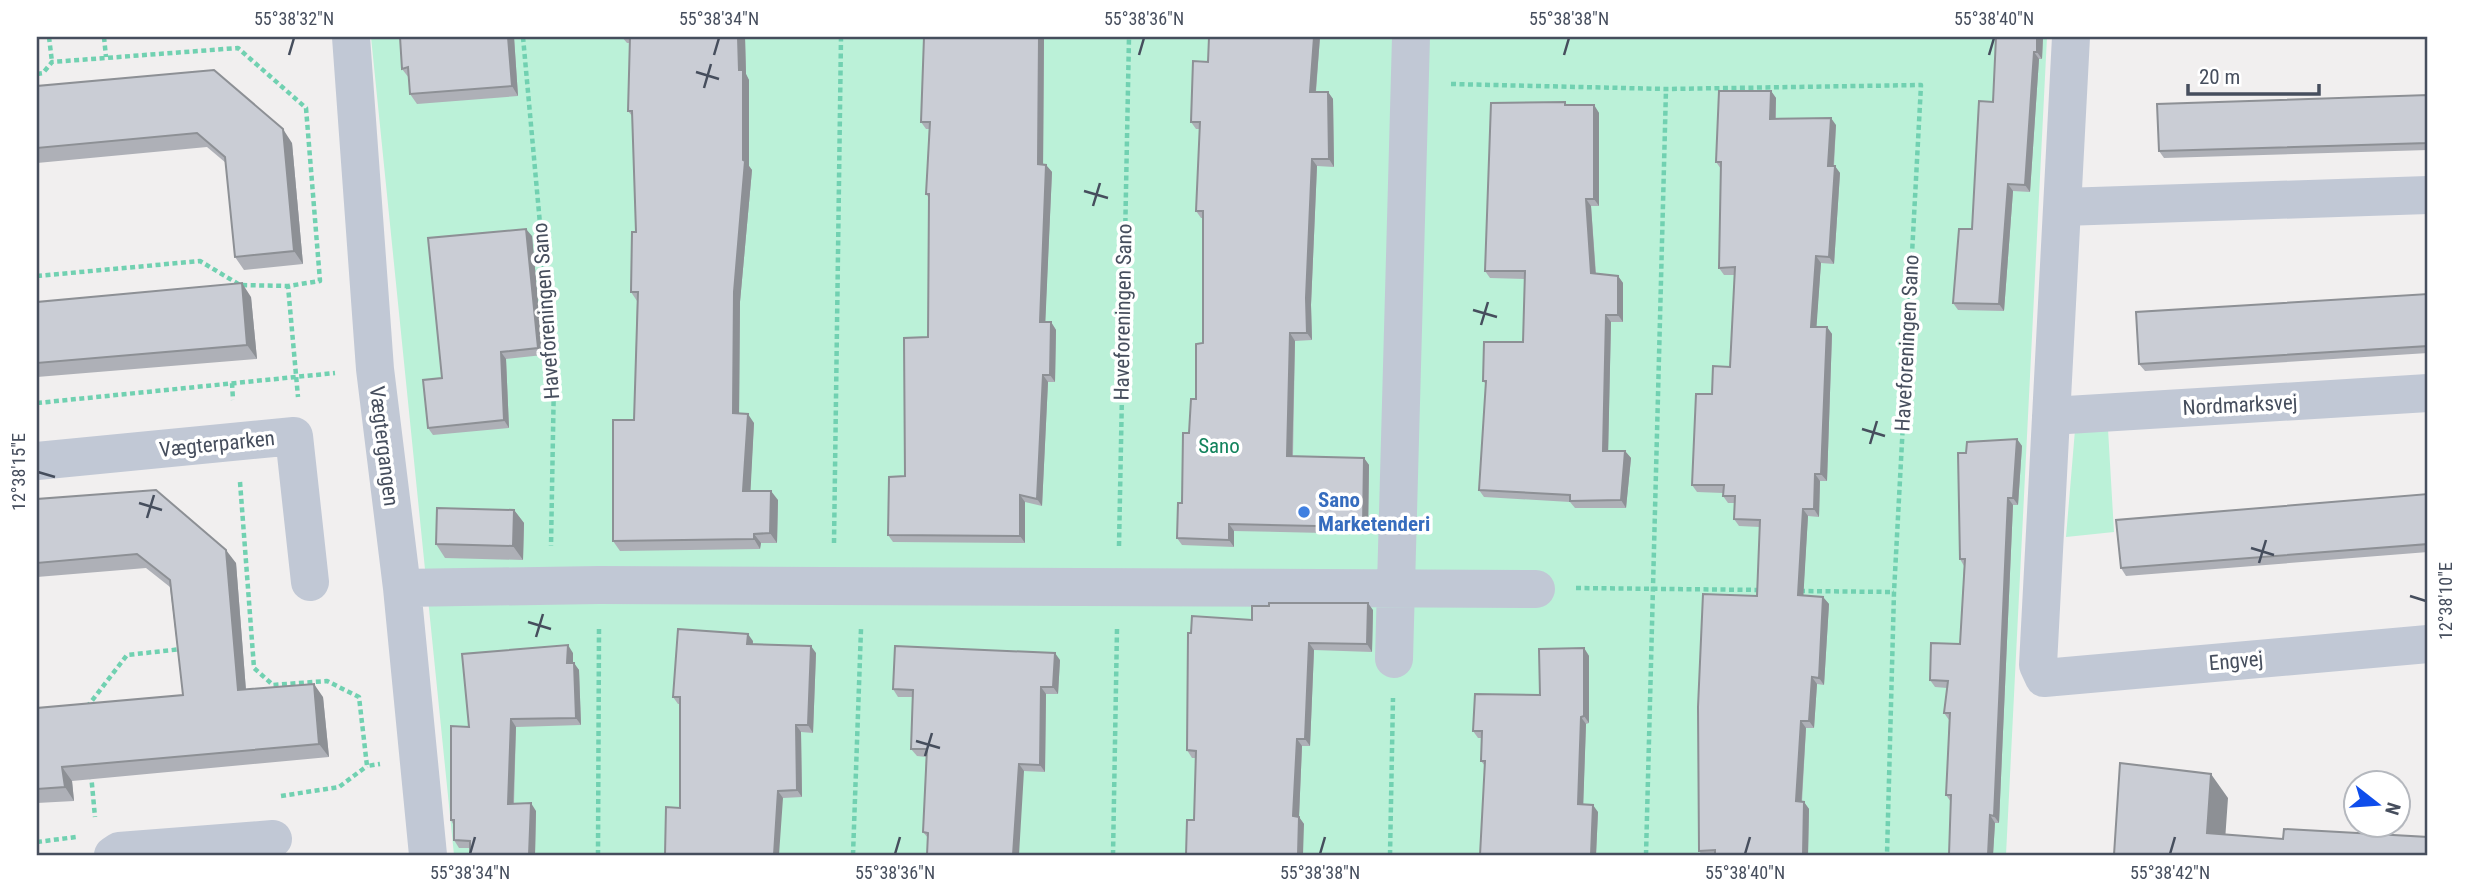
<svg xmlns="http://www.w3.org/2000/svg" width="2465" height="892" viewBox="0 0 2465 892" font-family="'Roboto Condensed',sans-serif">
<rect width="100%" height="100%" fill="#f1efef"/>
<path fill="#bbf1d8" d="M371,37H2047L2006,855H454Z
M2108,429L2114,532L2066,537L2075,430Z"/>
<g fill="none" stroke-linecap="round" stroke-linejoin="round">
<path stroke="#71d1b1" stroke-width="4.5" stroke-dasharray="5 3.5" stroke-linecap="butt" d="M49,37L52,62
M104,37L106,57
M523,37L554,378L551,546
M37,74L43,73L52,62L238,48L306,108L320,281L288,286L298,397
M1451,84L1666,89L1921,85L1894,592L1887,855
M37,276L200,261L240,285L288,286
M232,383L233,400
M37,403L335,373
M240,482L254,668L273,685L327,681L359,697L367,766L380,764
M834,543L841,37
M1119,546L1129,37
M1576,588L1764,590
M1800,591L1894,592
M87,707L127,655L182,649
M91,774L95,817
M281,796L339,787L367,766
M37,842L76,837
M598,855L599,628
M853,855L861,629
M1113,855L1117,629
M1390,855L1393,698
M1646,855L1666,89"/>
<path stroke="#c1c8d5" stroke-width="38" d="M351,37L375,369L402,588L428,855
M2071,37L2038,665L2044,678L2428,644
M2063,207L2428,195
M2051,416L2428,393
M37,461L294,436L310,582
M402,588L599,585L1536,589
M1394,659L1411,37
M113,855L119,851L273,839"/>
</g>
<path fill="#aeb0b7" d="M514,37L518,96L417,104L410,94L409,78L402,69Z
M622,37H745L746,74L749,80V166L752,170L740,302L739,413L754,423L750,491L778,500L777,543H761L760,549L620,551L613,541L634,420L637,301L631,292L636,232L633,117L628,111L630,43H627Z
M1044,37L1043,164L1046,165L1052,172L1045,322H1051L1056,330L1055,382H1048L1042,506L1025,502V543L893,542L888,535L905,476L928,337L929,198L926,194L929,129H926L921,122Z
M1320,37L1316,92H1328L1333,99L1334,167L1317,166L1311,305L1312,340L1295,341L1293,456L1364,458L1369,465L1368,534L1234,531V547L1182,545L1177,538L1189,433L1196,399L1203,343V218H1201L1196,211L1200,129H1196L1191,122L1208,62Z
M2043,37L2042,59H2039L2030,192L2013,191L2004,311L1958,310L1953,303L1972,229L1993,102Z
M37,86L292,143L303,264L244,270L235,257L226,163L207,147L37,163Z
M1771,91L1776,98V119L1836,125L1834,166L1840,173L1834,264L1821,263L1816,327H1827L1832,334L1827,481H1820L1819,517L1808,516L1803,595L1823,597L1829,604L1824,685L1817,684L1814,728H1806L1802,802H1804L1809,809L1808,855H1702L1699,851L1757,596L1760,527L1739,526L1734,519L1735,503H1728L1723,496V493L1697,492L1692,485L1712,394L1730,367L1735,275H1724L1719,268L1721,169L1716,162Z
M2428,95V150L2164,158L2159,151Z
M1565,102L1567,105H1594L1599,113V206H1591L1596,273L1618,276L1623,283V322H1611L1608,451H1625L1631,458L1626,508H1575L1570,502L1484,497L1479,490L1486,384L1483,381L1523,342L1525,279L1490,278L1485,271Z
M532,236L543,355L506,359L509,428L433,435L428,428L442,378Z
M2428,294V353L2145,371L2139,364Z
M251,297L257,359L37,377V302Z
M2017,439L2022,446L2018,505H2013L1999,823H1995L1993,855H1949L1951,802L1946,795L1949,720L1944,713L1947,688L1935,687L1930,680L1960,644L1964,566L1960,559L1966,453Z
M2428,494V552L2126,576L2121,568Z
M37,499L236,563L246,690L323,697L329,757L72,781L74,801L37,803V708L183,695L170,587L146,568L37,577Z
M514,510L524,523L523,560L445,558L436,544Z
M1373,610L1372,652L1314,650L1310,746H1302L1299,817L1304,824L1194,820L1196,758H1192L1187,750L1191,633L1252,620Z
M753,641V645L816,653L813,733L801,732L802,797L783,798L680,808V704H678L673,697Z
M1584,648L1589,656V723L1586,724L1583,805L1598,812L1596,855H1480L1485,766L1481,761L1482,738H1478L1473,731L1540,695Z
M573,653V663L579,670L581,725L516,727L514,804L536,811L535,855H470V848H459L454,840V826L451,820L469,727Z
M1060,660L1058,694H1046L1045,772L1024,771L928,838L923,832L926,757L917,756L911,749L913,697H898L893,689Z"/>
<path fill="#8d9095" d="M508,37H514L518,96L512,86Z
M738,37H745L746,74L749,80V166L752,170L740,302L739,422L733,413L734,292L739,70Z
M1039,37H1044L1043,172L1038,164Z
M1314,37H1320L1315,100L1310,92Z
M2037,37H2043L2042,59L2037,52Z
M2034,52L2039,59L2030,192L2025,185Z
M1771,91L1776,98L1775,126L1770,119Z
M1328,92L1333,99L1334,167L1329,159Z
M1594,105L1599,113V206L1594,199Z
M1831,118L1836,125L1833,173L1828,166Z
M283,129L292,143L303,264L294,251Z
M1312,159L1317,166L1311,305L1312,340L1307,333L1306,298Z
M1046,165L1052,172L1045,330L1040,322Z
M1835,166L1840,173L1834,264L1829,257Z
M2008,184L2013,191L2004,311L1999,304Z
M1586,199L1591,206L1596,280L1591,273Z
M526,229L532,236L543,355L538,348Z
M1816,256L1821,263L1816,334L1811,327Z
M1618,276L1623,283V322L1618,315Z
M242,283L251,297L257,359L247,345Z
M1606,315L1611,322L1608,458L1603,451Z
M1051,322L1056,330L1055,382L1050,375Z
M1827,327L1832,334L1827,481L1821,474Z
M1290,333L1295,341L1292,463L1287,456Z
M501,352L506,359L509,428L504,420Z
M1043,375L1048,382L1042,506L1037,499Z
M748,414L754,423L750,501L743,491Z
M2017,439L2022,446L2018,505L2013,498Z
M1625,451L1631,458L1626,508L1621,500Z
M1364,458L1369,465L1368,534L1363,527Z
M1815,474L1820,481L1819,517L1814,509Z
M771,491L778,500L777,543L770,533Z
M1020,495L1025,502V543L1020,536Z
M2008,498L2013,505L1999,823L1994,816Z
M1803,509L1808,516L1803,602L1798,595Z
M514,510L524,523L523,560L513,546Z
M1229,524L1234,531V547L1229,540Z
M754,534L761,543L760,549L754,539Z
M226,550L236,563L247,704L238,690Z
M1823,597L1829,604L1824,685L1819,678Z
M1368,603L1373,610L1372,652L1367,644Z
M748,634L753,641L752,652L747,644Z
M1309,643L1314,650L1310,746L1305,739Z
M568,645L573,653V670L567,663Z
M811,646L816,653L813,733L808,725Z
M1584,648L1589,656V723L1584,716Z
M1055,653L1060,660L1058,694L1053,687Z
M574,663L579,670L581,725L576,718Z
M1812,677L1817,684L1814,728L1809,721Z
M314,684L323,697L329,757L319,744Z
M1041,687L1046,694L1045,772L1040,765Z
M1581,717L1586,724L1583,812L1578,804Z
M511,719L516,727L513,811L508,804Z
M1801,721L1806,728L1801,809L1796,801Z
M796,725L801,732L802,797L797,790Z
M1297,739L1302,746L1299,817L1304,824L1303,855H1298L1293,816Z
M1019,764L1024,771L1019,855H1013Z
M62,767L72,781L74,801L65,787Z
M2211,774L2228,798L2224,855L2207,833Z
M778,791L783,798L779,855H774Z
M1804,802L1809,809L1808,855H1803Z
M531,803L536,811L535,855H529Z
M1593,805L1598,812L1596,855H1591Z
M1990,815L1995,823L1993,855H1988Z"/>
<path fill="#cacdd5" stroke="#8d9095" stroke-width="2" d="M400,37H508L512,86L410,94L408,67L402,69Z
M630,37H738L739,70H743V160L745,161L734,292L733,413L748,414L743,491H771L770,533L754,534V539L613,541V420H634L638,292H631L632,232H636L632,111H628Z
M924,37H1039L1038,164L1046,165L1040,322H1051L1050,375H1043L1037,499L1020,495V536L888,535L889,477L905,476L904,338L928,337L929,194H926L930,122H921Z
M1209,37H1314L1310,92H1328L1329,159H1312L1306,298L1307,333H1290L1287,456L1364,458L1363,527L1229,524V540L1177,538L1178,503H1182L1183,433H1189L1191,399H1196V344L1203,343V211H1196L1200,122H1191L1193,61L1208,62Z
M1996,37H2037V52H2034L2025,185L2008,184L1999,304L1953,303L1959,229H1972L1979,101L1993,102Z
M214,70L283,129L294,251L235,257L225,157L197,133L37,148V86Z
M1719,91H1771L1770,119L1831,118L1828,166H1835L1829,257L1816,256L1811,327H1827L1821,474H1815L1814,509H1803L1798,595L1823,597L1819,678L1812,677L1809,721H1801L1796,801L1804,802L1803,855H1715V850L1699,851L1698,707L1703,594L1757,596L1760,520L1734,519L1735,496H1723L1724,485H1692L1696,394H1712L1713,366L1730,367L1735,267L1719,268L1721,162H1716Z
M2428,95V143L2159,151L2157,104Z
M1565,102V105H1594V199H1586L1591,273L1618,276V315H1606L1603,451H1625L1621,500L1570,501V495L1479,490L1486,381H1483L1484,342H1523L1525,271H1485L1491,103Z
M526,229L538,348L501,352L504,420L428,428L423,380L442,378L428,238Z
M242,283L247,345L37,363V302Z
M2428,294V346L2139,364L2136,312Z
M2017,439L2013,498H2008L1994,816L1990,815L1988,855H1949L1951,795H1946L1950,713H1944L1948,681L1930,680L1931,643L1960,644L1965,559H1960L1958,453H1966L1967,442Z
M156,490L226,550L238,690L314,684L319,744L62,767L65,787L37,789V708L183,695L170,580L137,554L37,563V499Z
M2428,494V544L2121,568L2116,520Z
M437,508L514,510L513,546L436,544Z
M1269,603H1368L1367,644L1309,643L1305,739H1297L1293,816L1299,817L1298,855H1186L1187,820H1194L1196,751L1187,750L1188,633H1191L1192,616L1252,620V606H1269Z
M678,629L748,634L747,644L811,646L808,725H796L797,790L778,791L774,855H665L666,807L680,808V697H673Z
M568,645L567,663H574L576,718L511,719L508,804L531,803L529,855H470V841L454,840V820H451V726L469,727L462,654Z
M895,646L1055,653L1053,687H1041L1040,765L1019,764L1013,855H927L928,833L923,832L927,749H911L913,690L893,689Z
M1584,648V716L1581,717L1578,804L1593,805L1591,855H1480L1485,761H1481L1482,731H1473L1475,694L1540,695L1539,649Z
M2120,763L2211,774L2207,833L2283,839L2284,829L2428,837V855H2114Z"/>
<path fill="none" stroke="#464e5d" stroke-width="2.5" d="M289,55L294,38M714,55L719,38M1139,55L1144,38M1564,55L1569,38M1989,55L1994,38M696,72L719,79M704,88L711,64M1084,191L1108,198M1093,206L1100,183M1473,310L1497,317M1481,325L1488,302M1862,429L1885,436M1870,444L1877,421M38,472L55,477M139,503L162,510M147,518L154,495M2251,548L2274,555M2259,563L2266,540M2410,596L2426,601M528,622L551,629M536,637L543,614M916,741L940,748M925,756L932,733M470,854L475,837M895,854L900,837M1320,854L1325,837M1745,854L1750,837M2170,854L2175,837"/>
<circle fill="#3f7fe0" stroke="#fff" stroke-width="2.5" cx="1304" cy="512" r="7"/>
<g text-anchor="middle" stroke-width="7" stroke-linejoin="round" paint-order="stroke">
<g font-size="21" fill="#464e5d" stroke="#fff">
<text transform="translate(546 311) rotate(-94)" y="7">Haveforeningen Sano</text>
<text transform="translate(1123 312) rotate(-89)" y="7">Haveforeningen Sano</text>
<text transform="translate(1907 343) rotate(-87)" y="7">Haveforeningen Sano</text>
<text transform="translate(2240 405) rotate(-3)" y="7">Nordmarksvej</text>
<text transform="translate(217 444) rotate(-6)" y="7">Vægterparken</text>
<text transform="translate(384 446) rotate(83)" y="7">Vægtergangen</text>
<text transform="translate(2236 661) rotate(-5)" y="7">Engvej</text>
</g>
<g font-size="21" fill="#12835c" stroke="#fff">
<text x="1219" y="453">Sano</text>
</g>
<g font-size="21" font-weight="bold" fill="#366cbe" stroke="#fff" text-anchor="start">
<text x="1318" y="507">Sano<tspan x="1318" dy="24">Marketenderi</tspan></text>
</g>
</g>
<rect width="2465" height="892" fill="none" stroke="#ffffff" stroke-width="77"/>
<g transform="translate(2377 804) rotate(107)"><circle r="33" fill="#ffffff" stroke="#b5b8be" stroke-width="2"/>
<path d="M0-5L12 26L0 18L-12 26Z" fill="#0f4deb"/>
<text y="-10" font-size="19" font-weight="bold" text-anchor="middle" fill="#464e5d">N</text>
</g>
<path d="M2188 84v10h131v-10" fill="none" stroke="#464e5d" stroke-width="3.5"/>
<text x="2199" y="84" font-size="21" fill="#464e5d" stroke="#ffffff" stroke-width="5" paint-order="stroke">20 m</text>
<rect x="38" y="38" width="2388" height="816" fill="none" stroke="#464e5d" stroke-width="2.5"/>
<g font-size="18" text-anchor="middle" fill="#464e5d">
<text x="294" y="25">55°38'32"N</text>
<text x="719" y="25">55°38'34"N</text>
<text x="1144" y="25">55°38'36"N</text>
<text x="1569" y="25">55°38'38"N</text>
<text x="1994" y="25">55°38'40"N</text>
<text transform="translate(19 472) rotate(-90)" y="6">12°38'15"E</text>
<text transform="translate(2446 601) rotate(-90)" y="6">12°38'10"E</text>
<text x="470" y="879">55°38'34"N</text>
<text x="895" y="879">55°38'36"N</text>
<text x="1320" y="879">55°38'38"N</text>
<text x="1745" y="879">55°38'40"N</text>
<text x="2170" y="879">55°38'42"N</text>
</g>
</svg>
